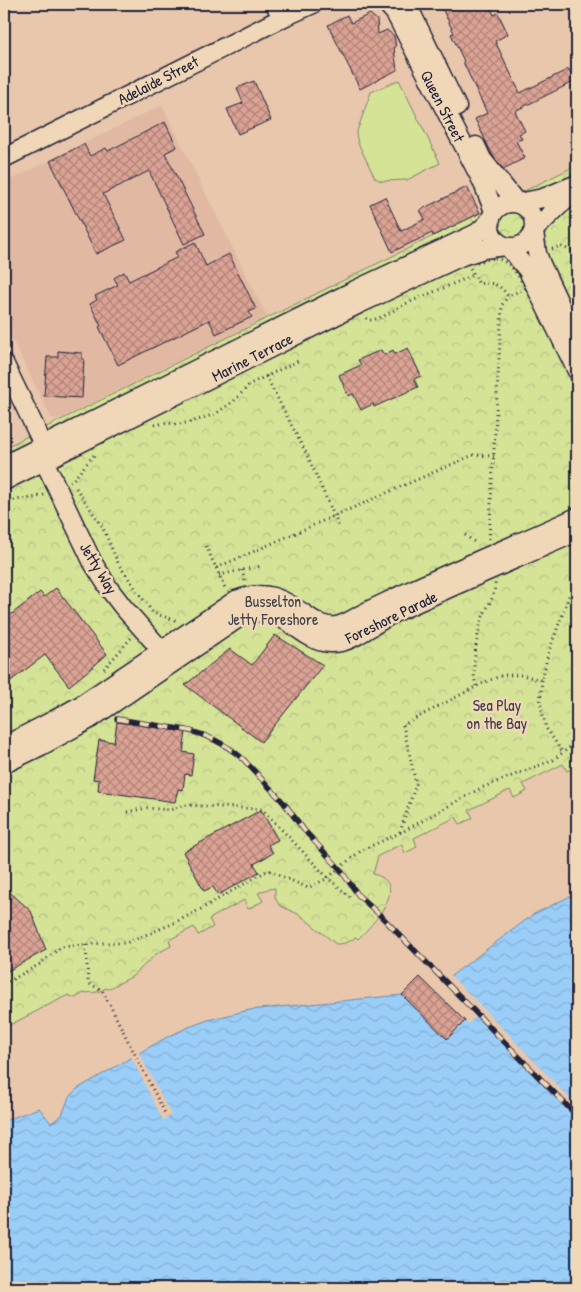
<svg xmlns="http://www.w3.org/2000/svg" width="581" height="1292" viewBox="0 0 581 1292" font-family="'Patrick Hand',sans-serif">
<defs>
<pattern id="forest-crowns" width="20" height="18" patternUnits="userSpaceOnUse" patternTransform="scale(1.25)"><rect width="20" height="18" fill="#d5e397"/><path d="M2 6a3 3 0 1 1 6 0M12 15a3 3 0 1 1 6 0" fill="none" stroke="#b7c283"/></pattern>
<pattern id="water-waves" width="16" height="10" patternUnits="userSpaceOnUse" patternTransform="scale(1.25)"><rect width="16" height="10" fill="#9acef8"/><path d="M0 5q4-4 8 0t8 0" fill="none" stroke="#84b1d6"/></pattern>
<pattern id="building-cross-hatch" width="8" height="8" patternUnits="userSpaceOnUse" patternTransform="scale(1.25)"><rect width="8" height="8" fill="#dba394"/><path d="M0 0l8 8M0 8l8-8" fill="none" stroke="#b1847a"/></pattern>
</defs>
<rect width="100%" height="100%" fill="#e9c7ac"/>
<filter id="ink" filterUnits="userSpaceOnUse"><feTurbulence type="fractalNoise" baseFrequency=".02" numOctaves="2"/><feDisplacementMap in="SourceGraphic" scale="10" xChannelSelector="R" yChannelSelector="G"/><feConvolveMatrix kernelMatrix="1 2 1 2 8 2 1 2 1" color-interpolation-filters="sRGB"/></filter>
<g filter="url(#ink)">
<path fill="#e1b9a3" d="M162,105L267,317L60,419L51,418L4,323V183Z"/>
<path fill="#d5e397" stroke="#7c8269" d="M399,80L440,163L407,180L381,181L375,178L358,143L356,134L371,92Z"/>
<path fill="url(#forest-crowns)" stroke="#7c8269" d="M577,165V766L567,771L563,764L523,784L527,791L514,798L510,790L469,810L473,818L460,824L456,817L414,838L417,847L405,853L402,844L378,856L373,874C412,884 372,925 358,939L356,937C349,942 345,944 336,944L300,915L279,905L275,897V888L265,890L258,893L263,901L248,909L244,900L209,919L213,927L198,935L194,927L169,940L171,946L156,954L133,976L108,989L106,988L98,992L84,993L75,998L68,995L4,1028V448Z"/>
<path fill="url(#water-waves)" stroke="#6a89ac" d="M577,893V1288H4V1121L39,1108L51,1123L62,1115L69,1097L77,1089L167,1037L189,1027L208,1020L249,1010L402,995L451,976L534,914Z"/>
<path fill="#e9c7ac" d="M449,974L483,1008L577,1106V1120L476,1016L468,1024L465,1021L447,1039L402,995L406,991Z
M138,1051L171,1115L163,1120L130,1055Z"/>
<path fill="url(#building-cross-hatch)" stroke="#22223b" d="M440,4H489L494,15L498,13L508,34L495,41L520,93L569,69L575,81L515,111L525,131L519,134L522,139L516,141L525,158L503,169L493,156L475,119L487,113L463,62L464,61L451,34L454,33Z
M370,14L377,20L378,34L387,30L394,36L396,47L394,48L397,70L360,89L328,25L347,15L351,23Z
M254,81L271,120L238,134L227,109L243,103L237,88Z
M165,122L177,147L165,153L205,234L184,244L149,171L103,194L126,240L96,254L50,161L84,144L90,156L106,148L108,151Z
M467,187L480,213L433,236L432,233L392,252L370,204L385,197L401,231L425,219L420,210Z
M195,242L206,266L229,254L256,309L249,312L252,317L216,334L209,320L118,365L99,327L101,326L90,304L97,300L95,296L118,285L114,278L124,272L129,281L178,257L175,252Z
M408,348L421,376L414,379L418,387L374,407L373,404L361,410L353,394L348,396L339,375L361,365L358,360L381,350L384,355L393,350L395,354Z
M58,351L82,353V359H84L82,398L44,396L47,357H58Z
M56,588L107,654L95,665L69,686L45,655L4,686V620L40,592L44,597Z
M275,635L323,665L261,742L185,685L230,649L252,665Z
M117,722L186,732L183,752L194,754L191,775L185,774L183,790L178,789L175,802L98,791L99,780L93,779L99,740L114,742Z
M261,810L278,840L268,845L273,853L254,864L259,872L218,895L213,887L204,891L183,852Z
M4,887L31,911L46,950L4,973Z
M420,977L465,1021L447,1039L402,995Z"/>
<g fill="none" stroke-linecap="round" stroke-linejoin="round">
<g stroke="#22223b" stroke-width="21">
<path id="minor" d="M275,4L282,18
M387,4L395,13L482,181L494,211
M407,4L457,107
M476,146L482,159L517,203
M4,158L282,18L313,4
M490 225a22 22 0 1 1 44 0a22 22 0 1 1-44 0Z
M519,203L543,198L577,184
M534,230L560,205L577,191
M534,231L537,253L541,264L577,341
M508,247L527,269L577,371
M4,363L41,440L47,467L93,563L110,590L123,607L155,643L167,660
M4,465L355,290L477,233L487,224L491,218
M4,481L359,304L462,256L484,249L505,246
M4,746L54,720L81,705L236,600C266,589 282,598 306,615C316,622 325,628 337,626C346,624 354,619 362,614C375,607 389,601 403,594C460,568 519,543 577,517
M4,764L41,746L90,719L243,615C288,599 300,651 341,642C356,639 378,621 394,613C454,585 516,559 577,532"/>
</g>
<path stroke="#22223b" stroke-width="3" stroke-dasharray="1 4" stroke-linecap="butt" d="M552,249L560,246L577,253
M495,258C512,262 517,275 526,288L508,296C501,285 492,281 479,284L468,264Z
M366,318L368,320H373L384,316L405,304L474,275
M266,376L308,457L339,527
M571,385L577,398
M155,425L165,423L179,424L192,422L215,414L234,401L250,384L300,360
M70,482L72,481L94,455
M76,488L102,526L119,565L153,613L178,621
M4,503C17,498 30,500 44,495
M465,535L477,544
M489,539L502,305L508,296
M206,546L216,568L473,455L494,456
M216,568L225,588
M242,570L245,582
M219,575L261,566
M104,669L131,638
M542,680L540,701L546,728L563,753
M476,686C471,670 477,633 483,616C488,605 495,597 495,583
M127,812L147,808L170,810L184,805L262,809L328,878L350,897
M400,832L416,784L403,725L485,682L503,675H522L542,680L548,654L569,596L577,584
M86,945L88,983L102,990L166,1115
M4,984L40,964L61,947L103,943H126L172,924L201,909L268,870L308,888L328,878L339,868L362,850L404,831L481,788L553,760L577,742"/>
<use href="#minor" stroke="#efd7b7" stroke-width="18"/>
<g stroke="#22223b" stroke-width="5.5">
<path id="rail" d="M117,719L186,730C208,735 226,744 243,759L284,803L304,830L339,868L359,896L381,916L577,1116"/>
</g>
<use href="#rail" stroke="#efd7b7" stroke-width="4" stroke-dasharray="11" stroke-linecap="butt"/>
</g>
</g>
<g text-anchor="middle" stroke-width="5" stroke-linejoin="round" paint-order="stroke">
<g font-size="16" fill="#22223b" stroke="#efd7b7">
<text transform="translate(158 80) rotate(-27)" y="6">Adelaide Street</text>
<text transform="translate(443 106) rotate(63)" y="6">Queen Street</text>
<text transform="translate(252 357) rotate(-27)" y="6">Marine Terrace</text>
<text transform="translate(99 568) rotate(59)" y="6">Jetty Way</text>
<text transform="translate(391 617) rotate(-26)" y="6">Foreshore Parade</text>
</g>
<g font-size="16" fill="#3d3f49" stroke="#efd7b7">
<text x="273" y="607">Busselton<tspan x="273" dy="18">Jetty Foreshore</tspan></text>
<text x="497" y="711">Sea Play<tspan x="497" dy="18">on the Bay</tspan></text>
</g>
</g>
<rect width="581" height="1292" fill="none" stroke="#efd7b7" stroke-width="20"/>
<rect x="10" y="10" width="561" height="1272" fill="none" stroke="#22223b" stroke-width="2" filter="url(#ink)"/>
</svg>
